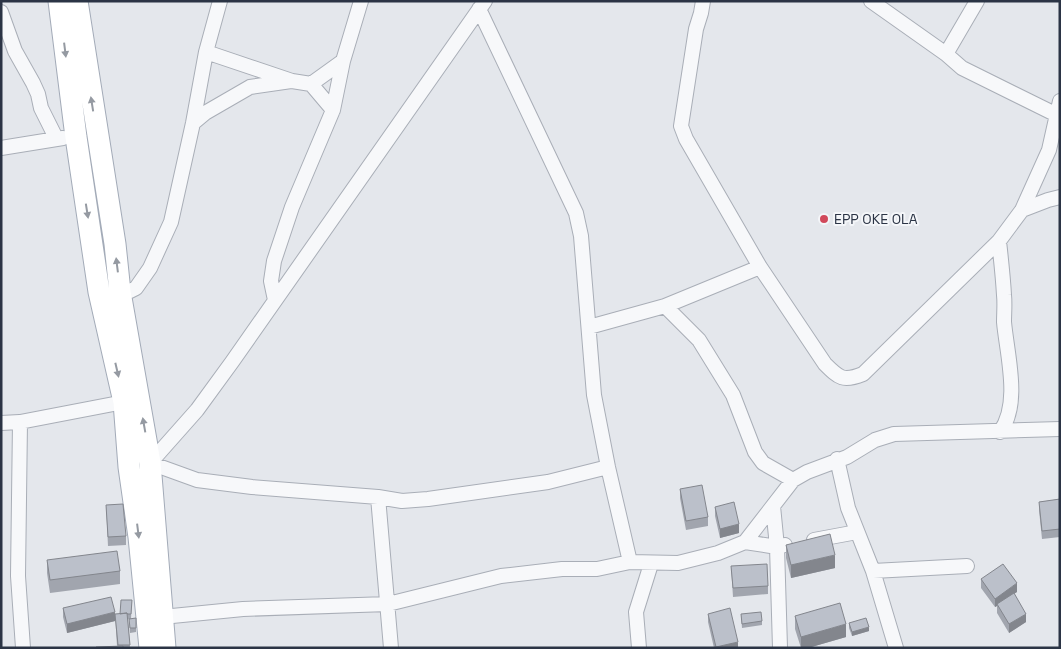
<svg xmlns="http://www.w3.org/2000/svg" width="1061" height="649" viewBox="0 0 1061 649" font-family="'Space Grotesk',sans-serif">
<rect width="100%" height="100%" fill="#e4e7ec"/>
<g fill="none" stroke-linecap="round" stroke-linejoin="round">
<g stroke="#a9aeb7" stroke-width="16">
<path id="minor" d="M485,1L232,362L197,410L150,463L197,480L252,487L378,497L402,501L428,499L548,482L608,467
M703,1L701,13L696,29L681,126L686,139L760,267L825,364C839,378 843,382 863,374L999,241L1022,210L1049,150L1060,101
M871,1L946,54
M977,1L946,54L962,68L1057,115
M479,9L576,213L581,236L594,395L608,467L630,562
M1,12L15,51L33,83L38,94L41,108L56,138
M206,52L292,81L311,84L333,110
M311,84L343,61
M193,123L205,113L250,87L291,81
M1,148L63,138
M1022,210L1048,200L1060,197
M999,241C1001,259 1003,277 1004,295C1005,304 1004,313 1004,322C1007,355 1021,404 1000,432
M120,292L130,291L136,288L150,268L171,222L193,123L206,52L220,1
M275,300L271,281L274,261L292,207L333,110L343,61L361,1
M665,306L699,340L733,395L755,452L763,463L793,480
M589,327L665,306L760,267
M20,422L18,576L23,648
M1,423L20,422L124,402
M837,459L848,508L873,571L896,648
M378,497L391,648
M773,506L777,547L785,545
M814,540L857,532
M745,542L777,547L780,648
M873,571L967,566
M162,617L243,609L388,604L501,576L562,569H597L630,562L678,563L718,553L745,542L793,480L807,472L847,457L875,440L894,434L1060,429
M639,648L636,612L651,564"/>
</g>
<g stroke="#a3abb8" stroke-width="23">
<path id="primary" d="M59,1L76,137L99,292L124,402L129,467L139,537L150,648
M77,1L115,244L120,292L150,463L165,648"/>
</g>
<use href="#minor" stroke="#f7f8fa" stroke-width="14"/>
<use href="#primary" stroke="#fff" stroke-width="21"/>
</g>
<path fill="#a1a5ae" d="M680,489L708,517V526L686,530L680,498Z
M1060,499V537L1042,539L1039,510V502Z
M106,505L126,536V545L108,546Z
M715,507L739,533L720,538L715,516Z
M786,545L835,568L791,578L786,558Z
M47,560L120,571V584L50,593L47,573Z
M731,566L768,586V594L733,597Z
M981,579L1017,592L1014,593L1026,622L1009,633L997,613V606L995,607L981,588Z
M132,600L131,619L136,618V632L130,633L129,619H128L130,648H96L117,646L115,614H120Z
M63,608L115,621L67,633L63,617Z
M708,614L738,648H714L708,622Z
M741,614L762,621V625L742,628Z
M795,616L846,637L808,648H801L795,629Z
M849,623L869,631L852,636L849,628Z"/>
<path fill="#83868d" d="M739,524V533L720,538V529Z
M835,555V568L791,578V565Z
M1017,583V592L997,605V604V606L995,607V599Z
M115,612V621L67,633V624Z
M1026,614V622L1009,633V624Z
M846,624V637L808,648H801V637Z
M869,627V631L852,636V632Z
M738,642V648H716V647Z"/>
<path fill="#bbc0ca" stroke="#83868d" d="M702,485L708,517L686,521L680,489Z
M1060,499V529L1042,531L1039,502Z
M734,502L739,524L720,529L715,507Z
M123,504L126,536L108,537L106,505Z
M830,534L835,555L791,565L786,545Z
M117,551L120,571L50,580L47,560Z
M767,564L768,586L733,588L731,566Z
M1003,564L1017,583L995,599L981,579Z
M1014,593L1026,614L1009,624L997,604Z
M111,597L115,612L67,624L63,608Z
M121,600H132L131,614H127V613L120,614Z
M840,603L846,624L801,637L795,616Z
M730,608L738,642L716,647L708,614Z
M761,612L762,621L742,624L741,614Z
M127,613L130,645H118L115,614Z
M136,618V628H130L129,619Z
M866,618L869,627L852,632L849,623Z
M123,646V648H96V647Z"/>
<defs><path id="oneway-solid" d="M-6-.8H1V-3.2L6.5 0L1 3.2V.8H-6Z" transform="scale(1.25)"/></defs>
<g fill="#959aa2">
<use href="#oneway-solid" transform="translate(65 50) rotate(83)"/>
<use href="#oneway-solid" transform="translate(92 104) rotate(-99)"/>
<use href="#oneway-solid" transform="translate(87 211) rotate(81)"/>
<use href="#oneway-solid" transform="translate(117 265) rotate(-97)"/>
<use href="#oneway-solid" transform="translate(117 370) rotate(77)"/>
<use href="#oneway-solid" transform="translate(144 425) rotate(-100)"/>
<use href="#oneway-solid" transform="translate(138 531) rotate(83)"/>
</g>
<circle fill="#d1495b" stroke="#f4f6f9" stroke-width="2" cx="824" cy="219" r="5"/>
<g text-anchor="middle" stroke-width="4" stroke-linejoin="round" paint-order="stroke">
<g font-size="14" fill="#2b3445" stroke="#f4f6f9" text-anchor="start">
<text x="834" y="224">EPP OKE OLA</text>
</g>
</g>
<rect width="1061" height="649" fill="none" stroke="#2b3445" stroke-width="5"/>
</svg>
